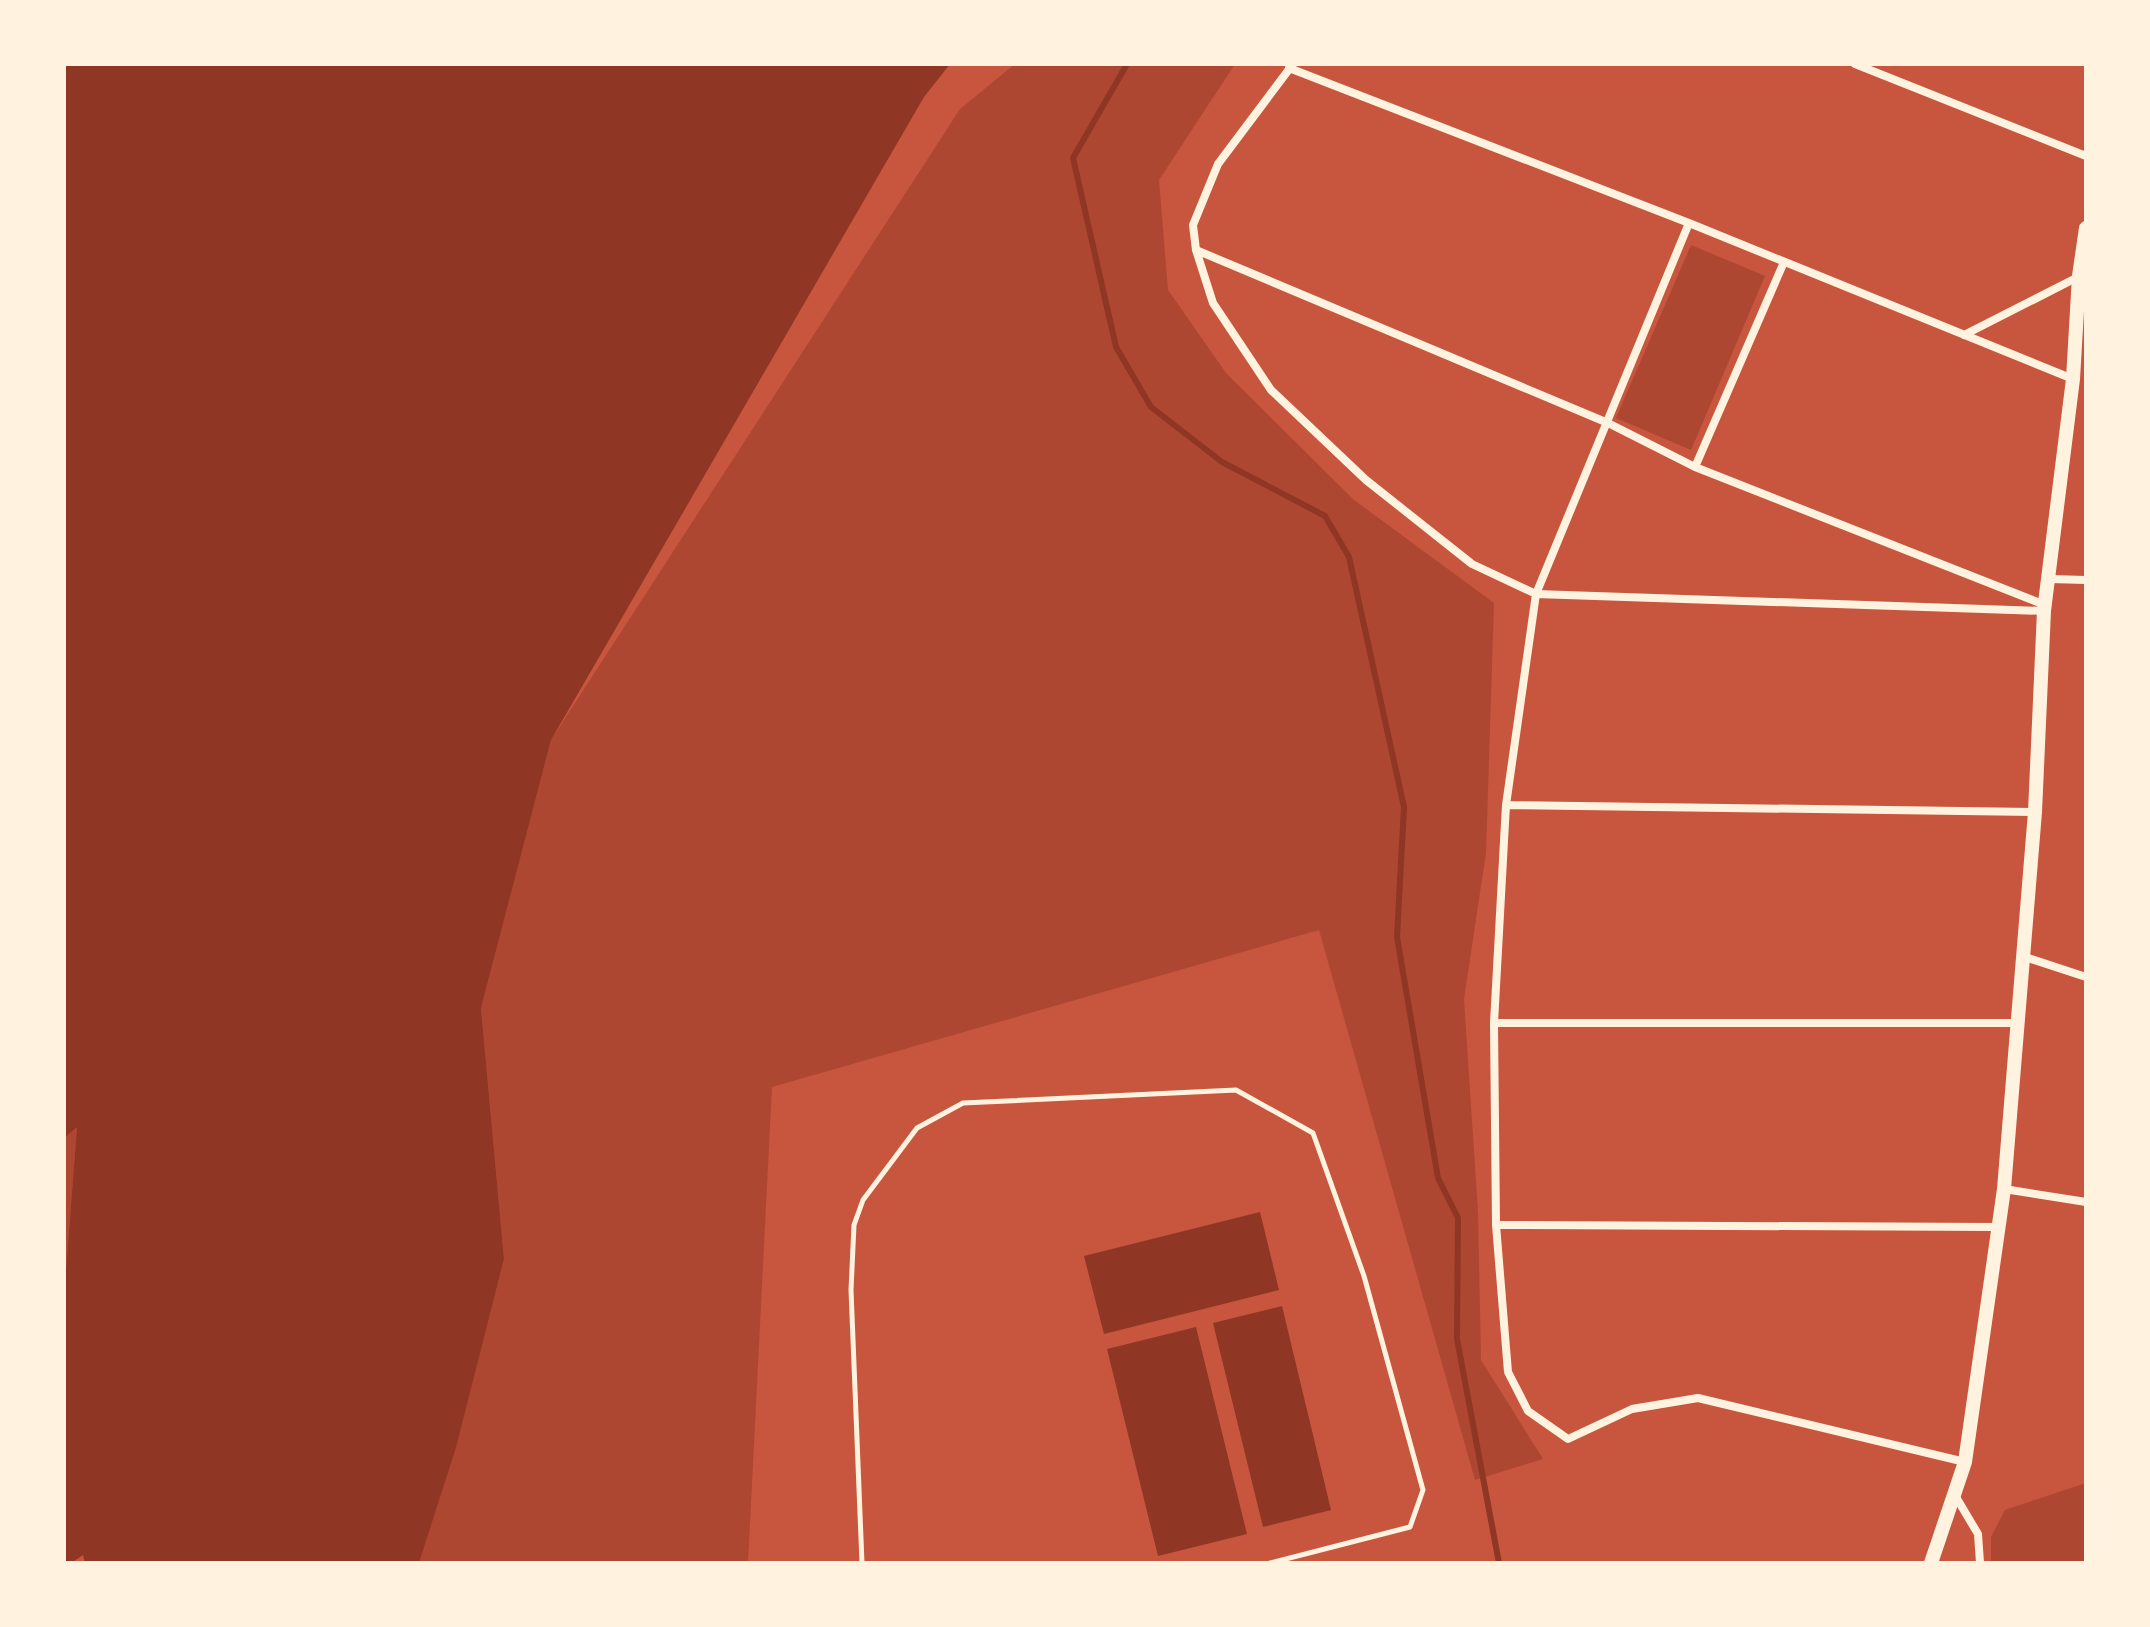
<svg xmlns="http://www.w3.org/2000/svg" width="2150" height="1627" viewBox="0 0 2150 1627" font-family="'Fira Sans',sans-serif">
<rect width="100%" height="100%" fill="#c8553d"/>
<path fill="#ae4732" d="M1015,64H1235L1159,180L1168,290L1226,373L1354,500L1494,603L1486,853L1464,999L1478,1212L1481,1360L1543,1459L1475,1480L1319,930L772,1087L748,1563H419L456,1448L504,1259L481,1008L551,740L960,109Z
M1691,245L1765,276L1691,450L1616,418Z
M77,1126L64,1296V1138Z
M2086,1483V1563H1991V1537L2005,1510Z"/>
<path fill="#8f3625" d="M64,64H950L924,97L551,740L481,1008L504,1259L456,1448L419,1563H85L83,1555L71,1563H64V1296L77,1127L64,1138Z
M1260,1212L1279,1290L1104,1334L1084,1256Z
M1282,1306L1331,1510L1263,1527L1213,1323Z
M1196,1327L1247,1534L1158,1556L1107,1349Z"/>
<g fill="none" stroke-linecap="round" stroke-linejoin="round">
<path stroke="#8f3625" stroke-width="6" d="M1127,64L1073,158L1116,347L1151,407L1222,462L1325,516L1349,557L1404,807L1397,937L1438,1178L1458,1218L1457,1339L1499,1563"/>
<path stroke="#fff3e0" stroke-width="5" d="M862,1563L851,1290L854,1225L863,1200L917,1128L963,1103L1236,1090L1313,1133L1364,1276L1423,1490L1410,1527L1270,1563"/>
<path stroke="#fff3e0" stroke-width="8" d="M1293,64L1218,164L1193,225L1196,250L1213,303L1271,390L1366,480L1472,564L1536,594L2044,611
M1855,64L2086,156
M1289,68L1689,223L2073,379
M1689,223L1536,594L1506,805L1494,1023L1496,1225L1508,1372L1528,1411L1568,1439L1632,1409L1698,1398L1965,1462
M1196,250L1608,423L1695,467L2045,605
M1964,335L2078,277
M1695,467L1784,262
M2050,579L2086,580
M1506,805L2035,812
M2025,957L2086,977
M1494,1023H2019
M2004,1189L2086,1202
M1496,1225L1999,1227
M1956,1497L1978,1534L1980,1563"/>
<path stroke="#fff3e0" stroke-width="14" d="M1931,1563L1965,1462L2004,1189L2035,812L2044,611L2073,379L2079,276L2086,228"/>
</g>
<rect width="2150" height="1627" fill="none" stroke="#fff3e0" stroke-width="132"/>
</svg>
